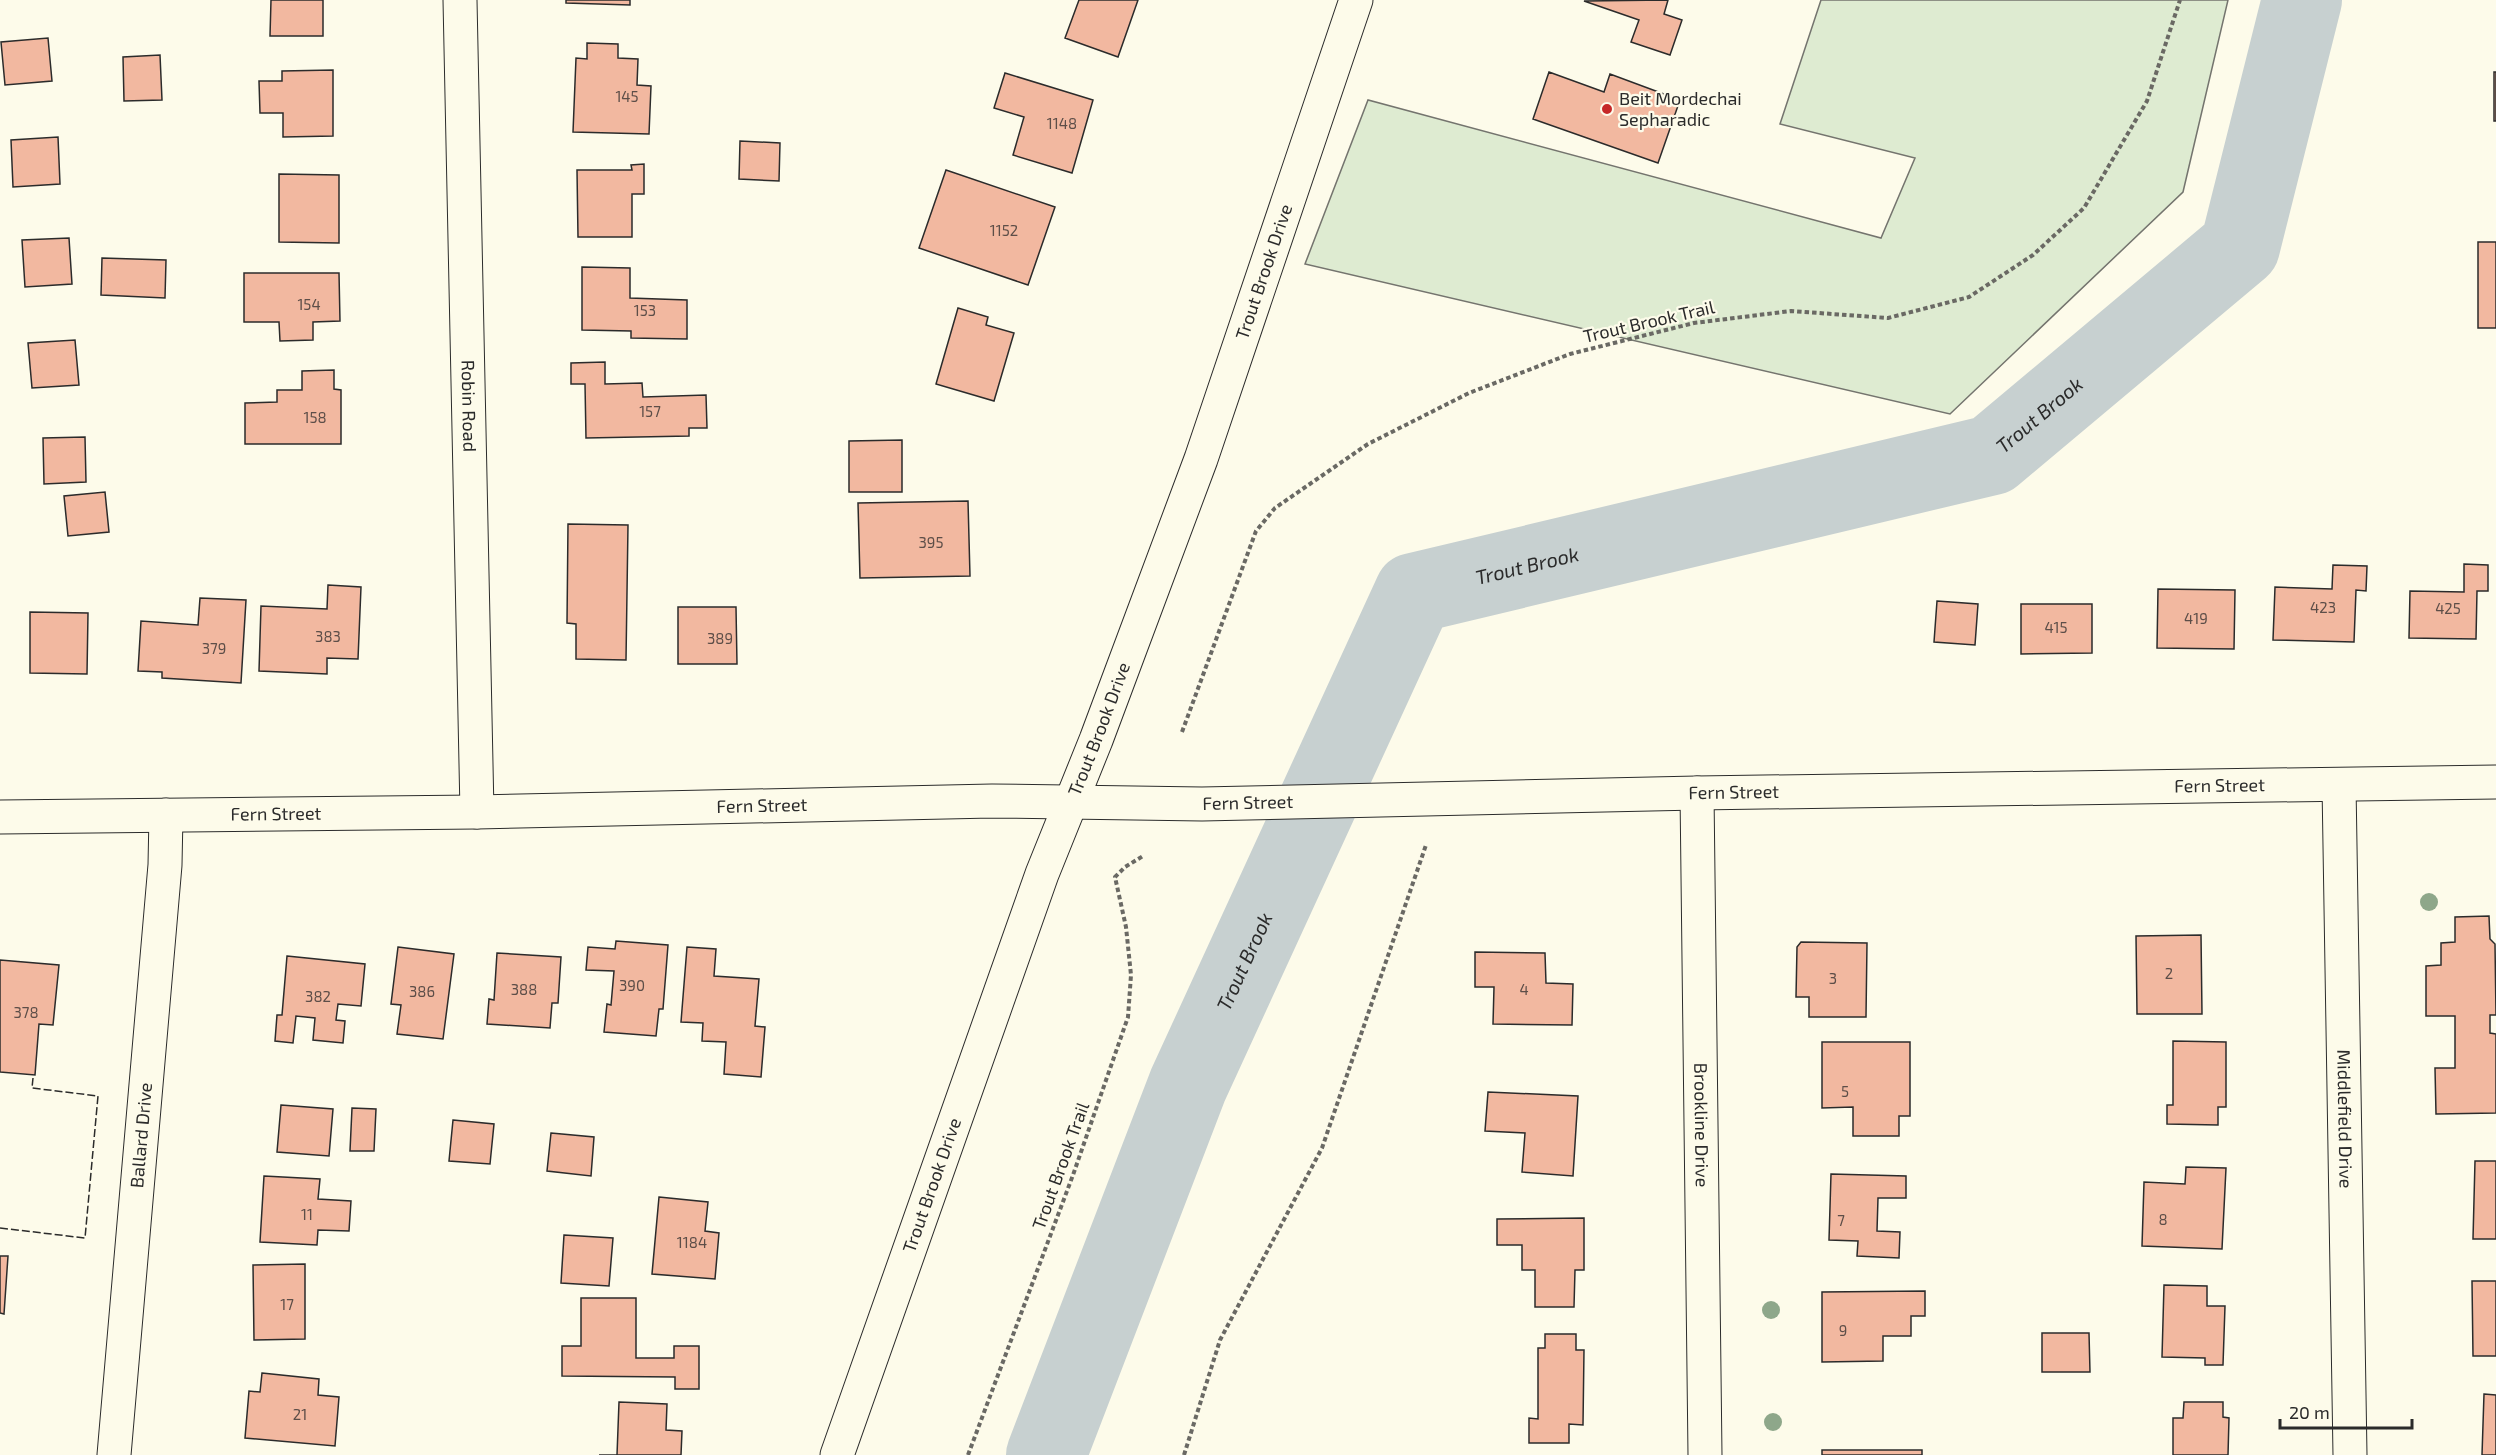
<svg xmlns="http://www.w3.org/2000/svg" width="2496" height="1455" viewBox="0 0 2496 1455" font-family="'Exo 2',sans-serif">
<rect width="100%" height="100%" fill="#fdfbea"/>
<path fill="#deebd1" stroke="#74746e" stroke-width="1.5" d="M1821,0H2228L2183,192L1950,414L1305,264L1368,100L1881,238L1915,158L1780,124Z"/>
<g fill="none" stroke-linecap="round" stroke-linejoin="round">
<path stroke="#c7d0d0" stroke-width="80" id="s1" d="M1046,1455L1188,1085L1414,593L1992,455L2240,247L2302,0"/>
</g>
<path fill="#f2b8a0" stroke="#2b2b2b" stroke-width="1.5" d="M271,0H323V36H270Z
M566,0H630V5L566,3Z
M1079,0H1138L1118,57L1065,38Z
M1668,0L1664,14L1682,20L1670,55L1631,42L1639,20L1584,1Z
M48,38L52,81L5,85L1,42Z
M587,43L618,44V58L638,59L637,85L651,86L649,134L573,132L576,58L587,59Z
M160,55L162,100L124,101L123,57Z
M333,70V136L283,137V113H260L259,81H282V71Z
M1549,72L1604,92L1610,74L1680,100L1658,163L1533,119Z
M2494,72H2496V121H2494Z
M1005,73L1093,100L1072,173L1013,155L1024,117L994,108Z
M58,137L60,184L13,187L11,140Z
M740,141L780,143L779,181L739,179Z
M644,164V194H632V237H578L577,170H632L631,165Z
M946,170L1055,207L1028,285L919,248Z
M279,174L339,175V243L279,242Z
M69,238L72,284L25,287L22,240Z
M2478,242H2496V328H2478Z
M102,258L166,260L165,298L101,295Z
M582,267L630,268V298L687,300V339L631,338V331L582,330Z
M244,273H339L340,321L313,322V340L280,341L279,322H244Z
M958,308L988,317L986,325L1014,333L994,401L936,384Z
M75,340L79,385L32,388L28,343Z
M605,362V384L642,383L643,397L706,395L707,428H689V436L586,438L585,384H571V363Z
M334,370V389L341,390V444H245V403L277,402V390H302V371Z
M85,437L86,482L44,484L43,438Z
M902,440V492H849V441Z
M105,492L109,532L68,536L64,496Z
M968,501L970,576L860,578L858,503Z
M568,524L628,525L626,660L576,659V624L567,623Z
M2464,564L2488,565V591H2477L2476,639L2409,638L2410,591L2464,592Z
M2333,565L2367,566L2366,591L2356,590L2354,642L2273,640L2275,587L2332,589Z
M328,585L361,587L358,659L327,658V674L259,671L261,606L327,609Z
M2158,589L2235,590L2234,649L2157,648Z
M200,598L246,600L241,683L162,678V672L138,671L141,621L198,625Z
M1937,601L1978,604L1975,645L1934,642Z
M2021,604H2092V653L2021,654Z
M678,607H736L737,664H678Z
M30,612L88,613L87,674L30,673Z
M2489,916L2490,939L2495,944L2496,1015H2490V1033L2496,1034V1113L2436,1114L2435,1068H2455V1016H2426V966L2441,965V943L2455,942V917Z
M2201,935L2202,1014H2137L2136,936Z
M616,941L668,945L663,1009H659L656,1036L604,1032L607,1004L611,1005L614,971L586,970L588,947L615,949Z
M1801,942L1867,943L1866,1017H1809V997H1796L1797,947Z
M398,947L454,954L443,1039L397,1034L401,1005L391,1004Z
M687,947L716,949L714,976L759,979L755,1026L765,1027L761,1077L724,1074L726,1042L702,1041L703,1023L681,1022Z
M1475,952L1545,953L1546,983L1573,984L1572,1025L1493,1024L1494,987H1475Z
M497,953L561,957L558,1003H552L550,1028L487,1024L489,999L494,1000Z
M287,956L365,964L361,1006L338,1004L336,1020L345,1021L343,1043L313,1040L315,1018L296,1016L293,1043L275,1041L277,1015H282Z
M0,960L59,965L53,1025L39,1024L35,1075L0,1072Z
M2173,1041L2226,1042V1107H2218V1125L2167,1124V1105H2173Z
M1822,1042H1910V1116H1899V1136H1853V1107L1822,1108Z
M1488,1092L1578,1096L1573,1176L1522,1172L1525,1133L1485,1131Z
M281,1105L333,1109L329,1156L277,1152Z
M352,1108L376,1109L374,1151H350Z
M453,1120L494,1124L490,1164L449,1161Z
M551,1133L594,1137L591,1176L547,1171Z
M2475,1161H2496V1239H2473Z
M2186,1167L2226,1168L2222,1249L2142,1246L2144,1182L2185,1184Z
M1831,1174L1906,1176V1198H1878L1877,1231L1900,1232L1899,1258L1857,1256L1858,1241L1829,1240Z
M264,1176L320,1179L318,1199L351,1201L349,1231L318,1230L317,1245L260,1242Z
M659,1197L708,1202L705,1231L719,1233L715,1279L652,1274Z
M1584,1218V1270H1575L1574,1307H1535V1270H1522V1245H1497V1219Z
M564,1235L613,1238L609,1286L561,1283Z
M0,1256H8L4,1314L0,1313Z
M305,1264V1339L254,1340L253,1265Z
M2472,1281H2496V1356H2473Z
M2164,1285L2207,1286V1306H2225L2223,1365H2205V1358L2162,1357Z
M1925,1291V1316H1911V1336H1883V1361L1822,1362V1292Z
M581,1298H636V1358H674V1346H699V1389H675V1377L562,1376V1346H581Z
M2042,1333H2089L2090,1372H2042Z
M1545,1334H1576V1350H1584L1583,1425L1569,1424V1443H1529V1418L1538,1419V1348H1545Z
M262,1373L319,1379L318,1395L339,1397L335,1446L245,1438L249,1391L260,1392Z
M2484,1394L2496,1395V1455H2482Z
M619,1402L667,1404L666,1430L682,1431L681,1455H599H617Z
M2184,1402H2223V1417L2229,1418L2228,1455H2173V1418H2183Z
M1822,1450H1922V1455H1822Z"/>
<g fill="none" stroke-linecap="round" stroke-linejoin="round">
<g stroke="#2b2b2b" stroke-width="35">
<g id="minor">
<path id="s2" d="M460,0L477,812"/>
<path id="s3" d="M2339,785L2350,1455"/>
<path id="s4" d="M1697,793L1705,1455"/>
<path id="s5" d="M0,817L477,812L992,801L1202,804L1697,793L2496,782"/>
<path id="s6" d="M114,1455L165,865L166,815"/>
</g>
</g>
<g stroke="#2b2b2b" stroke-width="35">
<g id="major">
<path id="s7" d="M837,1455L1042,874L1096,740L1201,459L1356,0"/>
</g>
</g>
<path stroke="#6a6964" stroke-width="4" stroke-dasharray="4.5 3" stroke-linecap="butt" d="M1182,732L1256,531L1275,508L1368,444L1469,393L1570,354L1694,323L1791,311L1888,318L1969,297L2033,255L2084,208L2147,101L2180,0
M968,1455L1073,1175L1128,1017L1131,975L1126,927L1115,877L1125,867L1143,856
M1184,1455L1220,1340L1322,1148L1426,845"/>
<use href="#minor" stroke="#fdfbea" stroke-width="33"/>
<use href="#major" stroke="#fdfbea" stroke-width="33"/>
<path stroke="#2b2b2b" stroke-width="1.5" stroke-dasharray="8 3" stroke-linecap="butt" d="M0,1228L85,1238L98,1096L32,1088L33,1078"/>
</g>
<g fill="#8ea78a">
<circle cx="2429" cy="902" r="9"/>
<circle cx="1771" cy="1310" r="9"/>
<circle cx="1773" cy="1422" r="9"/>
</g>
<circle fill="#c62828" stroke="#fdfbea" stroke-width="2" cx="1607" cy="109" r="6"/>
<g text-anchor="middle" stroke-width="4.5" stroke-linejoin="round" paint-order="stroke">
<g font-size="15" fill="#5d4e48">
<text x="627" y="102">145</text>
<text x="1062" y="129">1148</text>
<text x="1004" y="236">1152</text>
<text x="309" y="310">154</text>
<text x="645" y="316">153</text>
<text x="650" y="417">157</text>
<text x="315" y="423">158</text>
<text x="931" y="548">395</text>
<text x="2323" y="613">423</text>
<text x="2448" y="614">425</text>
<text x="2196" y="624">419</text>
<text x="2056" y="633">415</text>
<text x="328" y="642">383</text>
<text x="720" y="644">389</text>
<text x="214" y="654">379</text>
<text x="2169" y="979">2</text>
<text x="1833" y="984">3</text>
<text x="632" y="991">390</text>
<text x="524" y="995">388</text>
<text x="1524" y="995">4</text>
<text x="422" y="997">386</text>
<text x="318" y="1002">382</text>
<text x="26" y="1018">378</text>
<text x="1845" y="1097">5</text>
<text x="307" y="1220">11</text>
<text x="2163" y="1225">8</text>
<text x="1841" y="1226">7</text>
<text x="692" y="1248">1184</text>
<text x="287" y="1310">17</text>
<text x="1843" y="1336">9</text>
<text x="300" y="1420">21</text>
</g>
<g font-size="18" fill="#2b2b2b" stroke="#fdfbea" text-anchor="start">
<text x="1619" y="105">Beit Mordechai<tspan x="1619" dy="21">Sepharadic</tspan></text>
</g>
<g font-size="18" fill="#2b2b2b" stroke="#fdfbea">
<text dy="6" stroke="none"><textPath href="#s7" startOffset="1258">Trout Brook Drive</textPath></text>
<text transform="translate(1649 322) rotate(-13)" y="6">Trout Brook Trail</text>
<text dy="6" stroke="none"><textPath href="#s2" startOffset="406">Robin Road</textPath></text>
<text dy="6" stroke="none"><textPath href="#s7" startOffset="772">Trout Brook Drive</textPath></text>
<text dy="6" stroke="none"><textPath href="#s5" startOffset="2220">Fern Street</textPath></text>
<text dy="6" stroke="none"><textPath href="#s5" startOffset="1734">Fern Street</textPath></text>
<text dy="6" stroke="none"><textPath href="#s5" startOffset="1248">Fern Street</textPath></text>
<text dy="6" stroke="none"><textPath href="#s5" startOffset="762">Fern Street</textPath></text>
<text dy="6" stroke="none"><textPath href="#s5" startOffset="276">Fern Street</textPath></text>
<text dy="6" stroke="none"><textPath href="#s3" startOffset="334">Middlefield Drive</textPath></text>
<text dy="6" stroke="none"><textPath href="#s4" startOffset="332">Brookline Drive</textPath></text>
<text dy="6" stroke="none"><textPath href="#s6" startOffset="321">Ballard Drive</textPath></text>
<text transform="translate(1061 1166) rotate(-70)" y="6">Trout Brook Trail</text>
<text dy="6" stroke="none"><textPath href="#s7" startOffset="286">Trout Brook Drive</textPath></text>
</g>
<g font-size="20" font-style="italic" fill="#2b2b2b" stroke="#fdfbea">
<text dy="7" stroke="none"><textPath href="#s1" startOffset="1594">Trout Brook</textPath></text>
<text dy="7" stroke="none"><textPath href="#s1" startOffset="1054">Trout Brook</textPath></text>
<text dy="7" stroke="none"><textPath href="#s1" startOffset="532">Trout Brook</textPath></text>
</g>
</g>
<path d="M2280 1419v9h132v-9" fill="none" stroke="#2b2b2b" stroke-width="3"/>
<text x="2289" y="1419" font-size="18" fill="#2b2b2b" stroke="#fdfbea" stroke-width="4.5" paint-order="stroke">20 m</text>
</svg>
